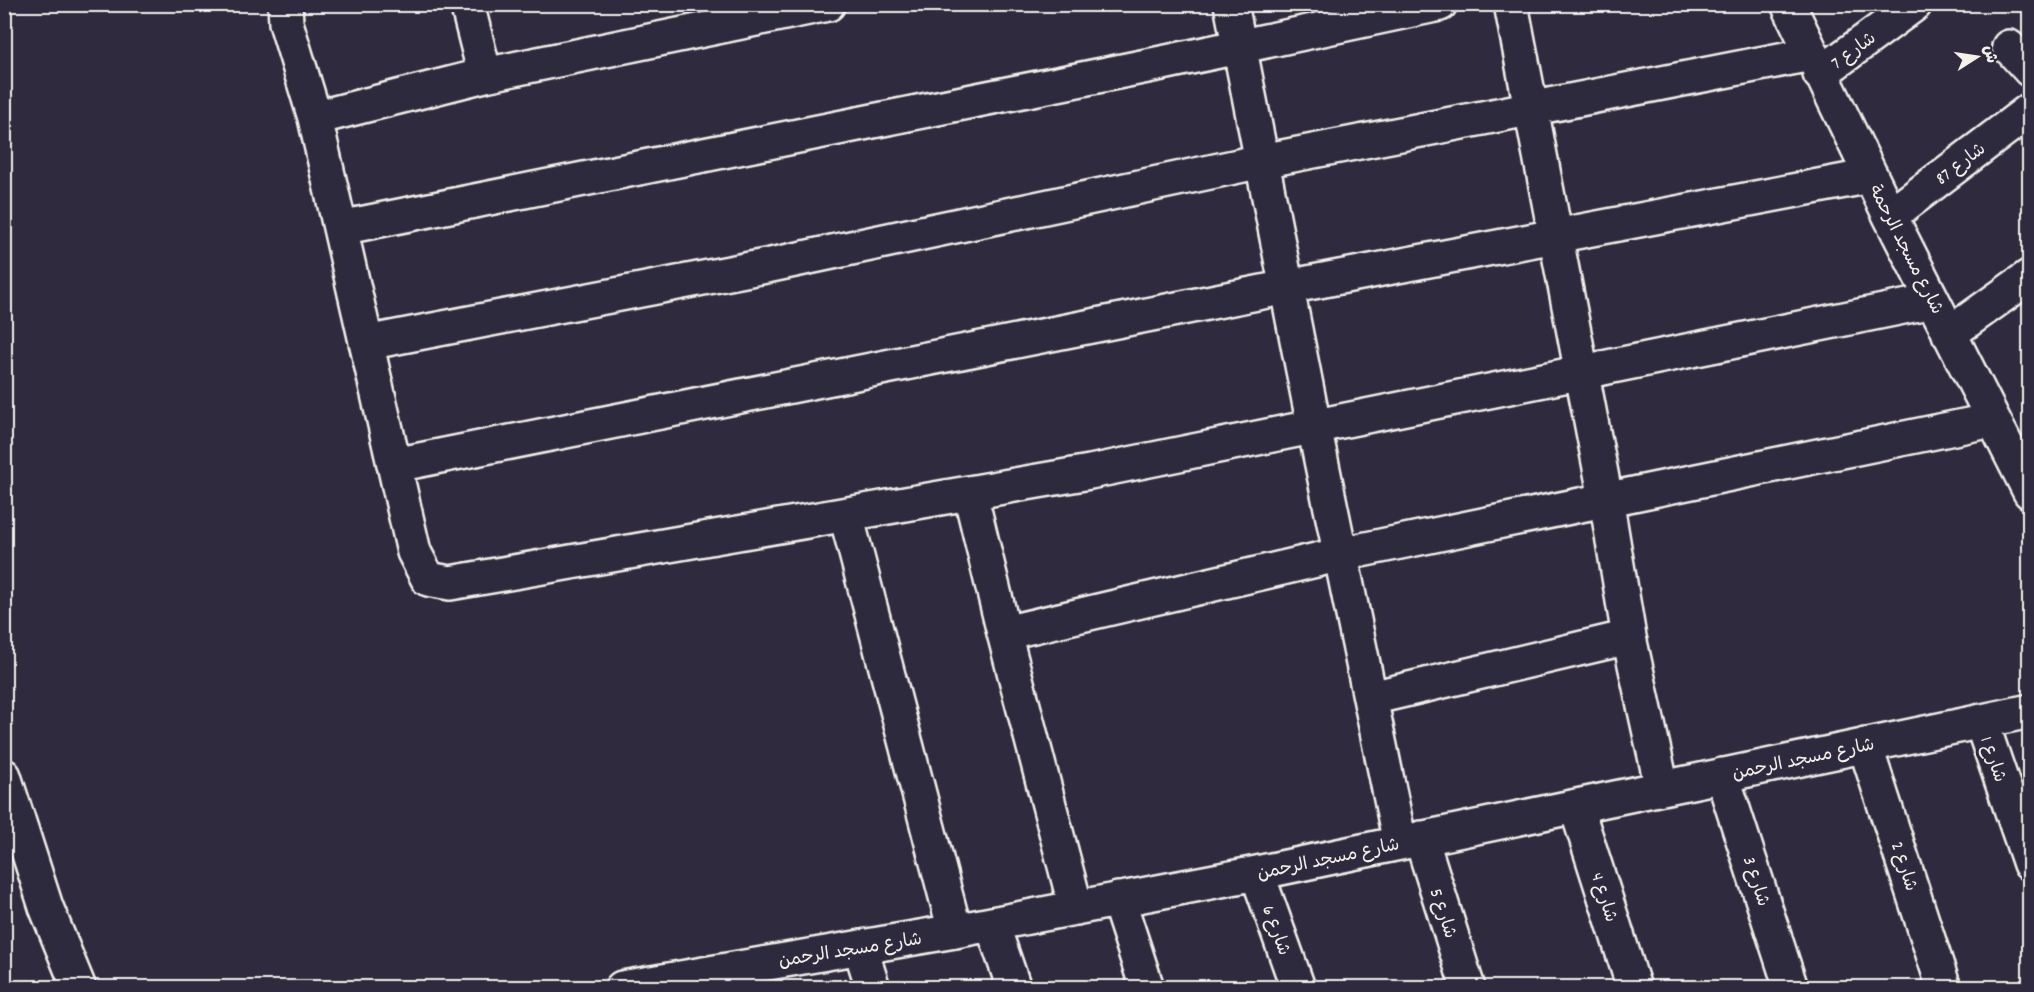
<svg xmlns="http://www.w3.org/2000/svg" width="2034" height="992" viewBox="0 0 2034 992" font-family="Dekko,'Playpen Sans Arabic',sans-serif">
<rect width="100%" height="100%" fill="#2f2a3d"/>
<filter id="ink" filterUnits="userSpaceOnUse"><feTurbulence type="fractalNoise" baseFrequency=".0167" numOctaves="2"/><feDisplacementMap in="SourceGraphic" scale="12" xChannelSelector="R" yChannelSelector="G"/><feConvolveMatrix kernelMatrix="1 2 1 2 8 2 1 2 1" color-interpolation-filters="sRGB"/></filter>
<g filter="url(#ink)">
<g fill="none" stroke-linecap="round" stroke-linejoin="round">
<g stroke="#f4f1e8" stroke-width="38">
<path id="street" d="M285,4L286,23L315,118L485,75L828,4
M467,4L485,75
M1231,4L1314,426L1400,843
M1511,4L1606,499L1629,637L1662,788
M1788,4L1890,216L2030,492
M2009,47L2030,70
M1820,74L1915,4
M315,118L414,552L428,579L450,583L1090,472L1933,301
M1890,216L2030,110
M340,228L1167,62L1440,4
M1949,334L2030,276
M366,343L771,265L1262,161L1811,54
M395,465L1287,287L1871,176
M970,493L1004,633L1076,908
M846,515L955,931
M1004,633L1342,554L1993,420
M1371,698L1629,637
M1981,721L2030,864
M1865,745L1944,988
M1722,775L1791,988
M4,776L46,907L79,988
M1576,806L1634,988
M1421,838L1468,988
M1257,873L1298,988
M1118,899L1147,988
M992,924L1014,988
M860,947L873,988
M622,988L955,931L1257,873L2030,711"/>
</g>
<use href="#street" stroke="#2f2a3d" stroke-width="33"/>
</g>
</g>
<g text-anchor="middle" stroke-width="6" stroke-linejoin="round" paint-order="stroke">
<g font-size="18" fill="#f4f1e8" stroke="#2f2a3d">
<text transform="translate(1853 50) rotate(-36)" y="6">شارع 7</text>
<text transform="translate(1960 163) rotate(-37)" y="6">شارع 87</text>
<text transform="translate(1907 249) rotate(63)" y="6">شارع مسجد الرحمة</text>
<text transform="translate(1803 758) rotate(-12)" y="6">شارع مسجد الرحمن</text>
<text transform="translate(1994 759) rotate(71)" y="6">شارع 1</text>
<text transform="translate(1328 858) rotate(-12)" y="6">شارع مسجد الرحمن</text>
<text transform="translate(1905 866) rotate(72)" y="6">شارع 2</text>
<text transform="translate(1757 881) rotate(72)" y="6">شارع 3</text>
<text transform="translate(1605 897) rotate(72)" y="6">شارع 4</text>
<text transform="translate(1444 913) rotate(72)" y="6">شارع 5</text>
<text transform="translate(1277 930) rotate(70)" y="6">شارع 6</text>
<text transform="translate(850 949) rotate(-9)" y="6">شارع مسجد الرحمن</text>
</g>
</g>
<rect width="2034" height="992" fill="none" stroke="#2f2a3d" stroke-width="24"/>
<rect x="12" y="12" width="2010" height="968" fill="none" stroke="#f4f1e8" stroke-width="2" filter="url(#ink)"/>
<g transform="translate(1977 57) rotate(78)" stroke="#2f2a3d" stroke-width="4.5" paint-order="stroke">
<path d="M0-4.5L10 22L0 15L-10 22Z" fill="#f4f1e8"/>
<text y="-9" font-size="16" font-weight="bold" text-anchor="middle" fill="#f4f1e8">ش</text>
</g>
</svg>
